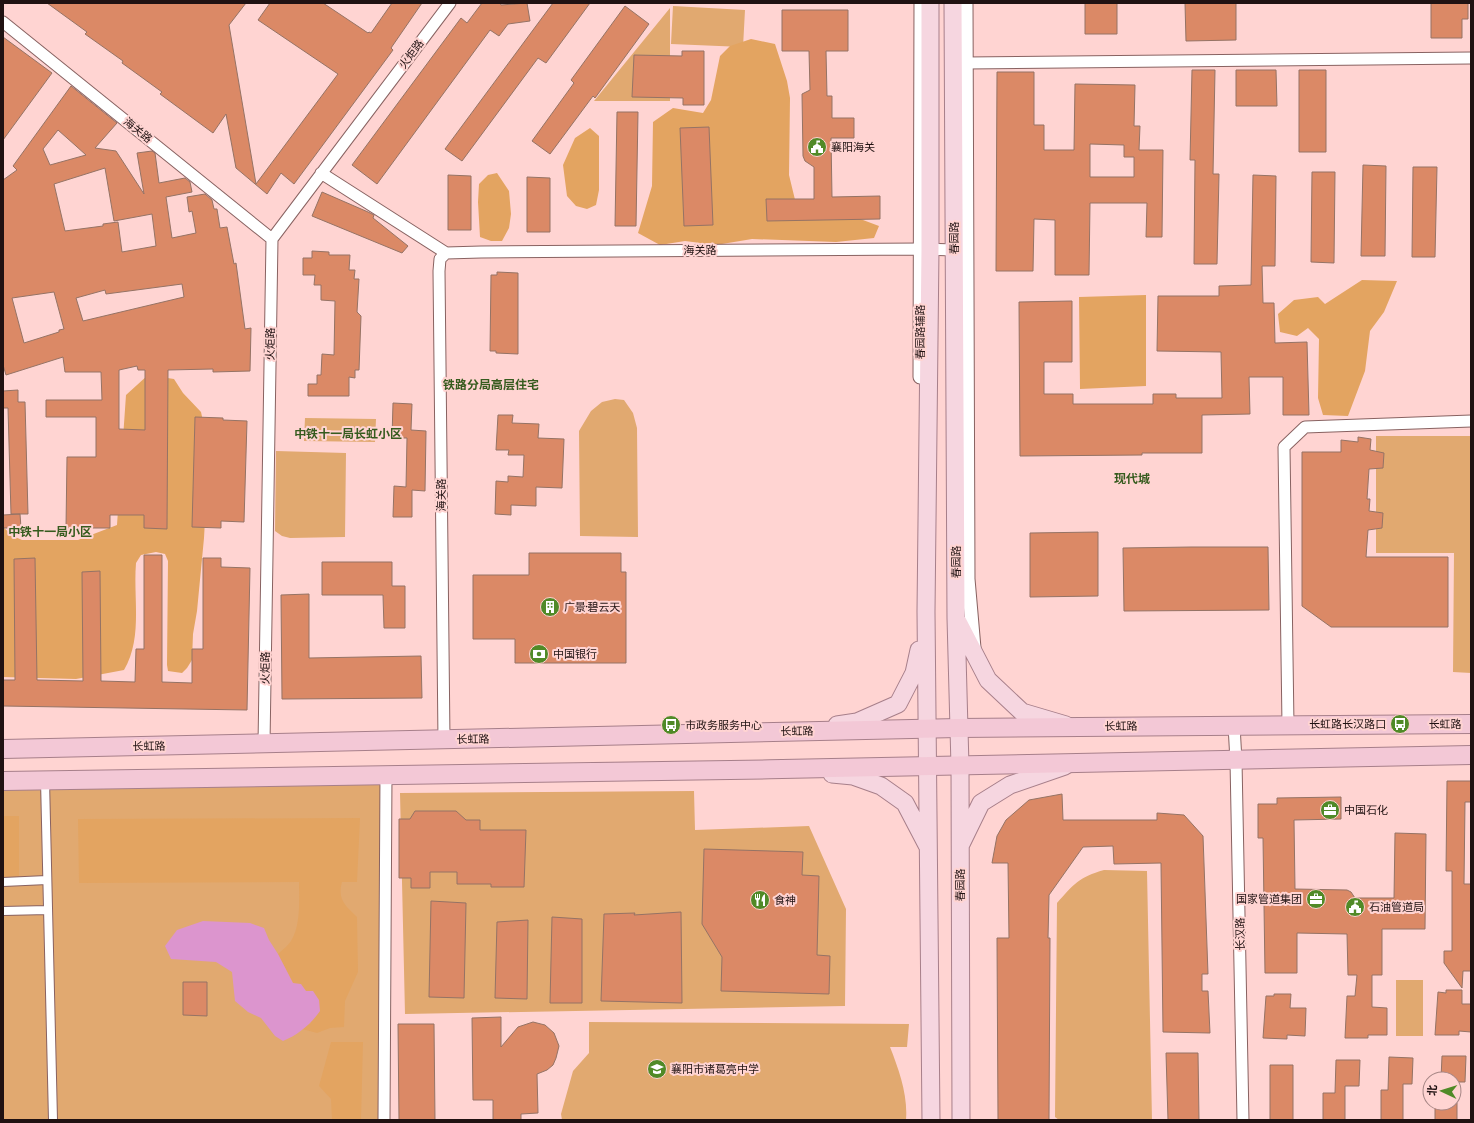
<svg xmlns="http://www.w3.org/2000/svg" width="1474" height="1123" viewBox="0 0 1474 1123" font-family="Merriweather,'Noto Sans SC',serif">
<rect width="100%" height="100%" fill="#ffd4d2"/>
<path fill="#e1a970" d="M673,6L745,10L743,47L671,44Z
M670,8V101H594Z
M615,399L624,400L633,413L637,428L638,537L580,536L579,431L591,411L602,402Z
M305,418L376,419L375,442L304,441Z
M1376,436H1471V673L1453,672L1454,553H1376Z
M276,451L346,453L345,537L290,538L282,536L275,531Z
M386,774L384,1120H3V781Z
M694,791L695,830L809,826L846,909L845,1006L405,1014L400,793Z
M1104,870L1147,871L1152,1120H1059L1055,1117L1057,903C1074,884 1079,877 1104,870Z
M1396,980H1423V1036H1396Z
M589,1022L909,1024L907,1047H890C899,1070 908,1095 906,1120H562L561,1114L573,1071L589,1053Z"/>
<path fill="#e3a461" d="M751,39L775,44L787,81L790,98L789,175L797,208L847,214L879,226L874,238L836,242L752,239L716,245L685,241L660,245L638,233L652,186L653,122L673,108L703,113L711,100L720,56L730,46Z
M590,128L599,136V190L596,205L587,209L576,206L567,196L563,165L575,138Z
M497,173L509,191L511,214L509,228L502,241H491L480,237L478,202L479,184L488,175Z
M1362,280L1397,281L1384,312L1370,331L1365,371L1348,416L1323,415L1318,398L1319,339L1308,328L1297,336L1280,332L1278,314L1294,300L1318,297L1325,304Z
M1146,295V386L1080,389L1079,297Z
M148,375L174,379L183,393L201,412L209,449L204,538L197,611L193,634L192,660L187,668L182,673L168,671L167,665L168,561L165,554L156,552L141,555L136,563C133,598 143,638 124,670L76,679L3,677V527L13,536L22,540H78L117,525L126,395Z
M3,816H19V881H3Z
M360,818L357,882H342C337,900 346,906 357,917L358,972L345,1001L344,1027L330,1028L317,1033L302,1029L311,1023L306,991L293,983L278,954C282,950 288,946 291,941C301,925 299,900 299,882L79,883L78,819Z
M331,1042H363L361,1120H332L331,1099L319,1086Z"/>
<path fill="#dc95ce" d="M203,921L250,923L264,928L269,940L278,954L293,983L301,984L306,991H313L319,1000L320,1011C311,1024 298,1035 283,1041L275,1036L261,1018L248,1012L235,1001L232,972L216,962L171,959L165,946L177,930Z"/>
<path fill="#db8966" stroke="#957365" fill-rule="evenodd" d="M47,3H246L229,25L256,184L338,74L258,20L270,3H323L368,33L369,32L371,33L392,3H422L391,48L393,50L294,184L281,173L267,194L236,168L226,114L213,133L160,94L162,92L122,63L123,61L85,34L87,32Z
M482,3H500L501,5L527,3L530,21L508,24L499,36L490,30L377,184L352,165L461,18L467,23Z
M553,3H590L546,63L538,58L462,161L445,149Z
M1085,3H1117V34H1085Z
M1185,3H1236V40L1186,41Z
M1431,3H1468V19H1462V38H1431Z
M625,6L649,24L595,98L593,96L550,154L532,141L574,83L571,80Z
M782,10H848V51H826L827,96H832V118H854V138H831L832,197L880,196V219L767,221L766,199H814V167L805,161L803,156L802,94L810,90L809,51H782Z
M3,37L52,73L3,140Z
M682,51H704V105H683V98L632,97L634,55L682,56Z
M1192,70H1215L1213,174H1219L1217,264H1194L1195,160H1190Z
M1236,70H1276L1277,106H1236Z
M1299,70H1326V152H1299Z
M997,72H1034V125H1044V150H1074L1075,84L1135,85L1134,126H1140L1139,150H1163L1162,237H1146L1147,203H1090L1089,275H1055V220L1034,219L1033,271H996ZM1090,144L1124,145V157H1134V177H1090Z
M71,86L117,123L95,148L116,151L144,194L137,153L152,151L155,153L159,183L185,178L190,182L192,192L166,197L172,238L196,233L192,211L189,212L187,197L205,194L212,200L214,209H217L220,228L227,227L234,264L236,263L245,329L251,328L250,371L213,372V369L168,370L167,529L144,528V515H110V528H66L67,457H96V417H46V400H102L101,372H65L63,357L6,375L3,365V180L17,170L13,166ZM58,130L76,146L86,155L50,165L43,149ZM105,168L114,221L152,214L156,246L122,252L118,222L103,224V226L65,231L54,184ZM182,284L184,297L83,321L76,298L105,290L106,294ZM54,292L64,329L59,330V332L24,343L12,298ZM137,366L138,370H145V430L119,429V370Z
M617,112H638L636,226H615Z
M709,127L713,225L684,226L680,128Z
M1363,165L1386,166L1385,256H1361Z
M1413,167H1437L1435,257H1412Z
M1312,172H1335L1334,263L1311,262Z
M448,175L471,176V230H448Z
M1253,175L1276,176L1275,266H1262L1263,303H1274L1275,343L1307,342L1309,415H1283V377H1249L1250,414L1202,415V453H1142V455L1020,456L1019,302L1072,301V362H1044V394H1073V404H1153V394H1176V398H1222L1221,352L1157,351L1158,296H1219V286L1251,285Z
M527,177L550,178V232H527Z
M322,192L368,212L374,215L373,218L408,246L402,253L312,216Z
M312,251L329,252V255H350L349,270H355L354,279H359L357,312L361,316L359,370H355V378L349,377V396H308V384H317V375H321L322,354L334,355L335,301L321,300V285H314L315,275H303V258H312Z
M497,272L518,273V354L496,353V351H490L491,275H497Z
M18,390V402H25L28,514H11L8,408H3V391Z
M393,403L412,404L411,430L426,431L425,491L412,490V517H393L394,486L406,487L407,438H392Z
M498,415H513L512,423L539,424L538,438L564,439L562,488L536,487V506L511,505V515L495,514L496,481L508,482V476L523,477L524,455H508L509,450H496Z
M195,417L223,418V420L247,421L244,522L221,521V528L192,527Z
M1358,437L1371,439L1370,450L1384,453L1383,468L1369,469L1367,499H1370L1369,511L1383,513L1382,528L1368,530L1366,557H1448V627H1331L1302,606V452H1341V440L1358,442Z
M20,514L21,528H3V515Z
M1098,532V596L1030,597V533Z
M1191,547H1268L1269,610L1124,611L1123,548Z
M529,553H621V572H626V663H515V639H473V575H529Z
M144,555H162V682L192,683V649H203V558H221V567L250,568L247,710L3,706V680H15L14,559L35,558L37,680L83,681L82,572L100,571L101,681L135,682L136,649H144Z
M322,562H392V586H405V628H384L383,595H322Z
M309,594V658L421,656L422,698L282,699L281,595Z
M1447,781H1471V802H1465L1464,884H1471V971H1463L1462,988L1444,963V951H1452V871H1446Z
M1062,794L1063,820H1157V813L1184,815L1203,836L1208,974H1202V991H1208L1210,1033L1163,1032L1161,863L1114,864L1113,846L1083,847L1049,895L1048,938H1050L1049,1120H998L997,938H1009L1008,863H992L997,836L1006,820L1029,800Z
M1341,797V819L1294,820L1295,889L1347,890L1351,892L1355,898H1394L1395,833L1426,834L1425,929H1382V975H1372V1007L1387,1008V1035H1368V1038H1345L1347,996H1355L1357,975H1348L1347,934L1297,933V973H1265L1263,838H1258V804H1277V798Z
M415,811H456L466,820H480V830H526L524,887H491V884H457V872H430V888H411V878H399V819H410Z
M704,849L803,852L802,875L819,876L817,955L830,956L829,994L721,991L722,957L702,924Z
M431,901L466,903L464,998L429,997Z
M681,912L682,1003L601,1001L604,914L635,913L634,915Z
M552,917L582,919V1003H550Z
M528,920L527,999L495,998L497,922Z
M183,982H207V1016L183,1015Z
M1446,990H1462V1004H1471V1032L1459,1031V1035H1435L1438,992L1446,993Z
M1274,994H1291L1290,1008H1306L1305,1036L1287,1035V1039L1263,1038L1266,996H1274Z
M501,1017V1047L518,1027L533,1022L545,1025L554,1033L559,1046L556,1058L553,1065L547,1070L537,1074L538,1113L521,1114V1120H493V1100H473L472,1018Z
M398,1024H434L435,1120H399Z
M1166,1053H1198L1199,1120H1168Z
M1442,1056H1466L1465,1082H1454V1079H1441Z
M1389,1057L1413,1058L1412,1084H1403V1120H1381V1090H1388Z
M1336,1060H1360L1359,1086H1345V1120H1323V1093H1335Z
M1270,1065H1293V1120H1270Z
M1435,1103H1457V1120H1435Z"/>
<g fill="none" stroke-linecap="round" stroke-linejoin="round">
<g stroke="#886261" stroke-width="10">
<path id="pedestrian" d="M45,780L53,1120
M3,882L47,880
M3,911L48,910"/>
</g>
<g stroke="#886261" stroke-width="13">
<path id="minor" d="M3,22L272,239
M966,63L1471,58
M321,173L446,253L481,252L921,249L955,250
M1234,725L1236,761L1243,1120
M1288,725L1284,447L1305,427L1471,421
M444,740L439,271L440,259L446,253
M264,744L272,239L450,3
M384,1120L386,774"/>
</g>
<g stroke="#886261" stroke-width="15">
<path id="tertiary" d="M966,3L968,579L974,648
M920,377L921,3"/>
</g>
<g stroke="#a77f8a" stroke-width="19">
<path id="primary" d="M930,3V249L926,612L931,1120
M953,3L956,618L960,766L961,1120
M958,622L988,680L1022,712L1066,725
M837,725L857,722L898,704L914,673L919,650
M832,774L853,776L881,786L905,803L927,845
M961,844L981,803L1010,785L1065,766"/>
</g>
<g stroke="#a77f8a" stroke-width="20">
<path id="trunk" d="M3,749L958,728L1471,724
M3,781C492,774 982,767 1471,755"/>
</g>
<use href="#pedestrian" stroke="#fff" stroke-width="8"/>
<use href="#minor" stroke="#fff" stroke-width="11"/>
<use href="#tertiary" stroke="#fff" stroke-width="13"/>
<use href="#primary" stroke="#f6d6e0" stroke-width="17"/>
<use href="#trunk" stroke="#f3c8d6" stroke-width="18"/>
</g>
<defs>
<g id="civic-disc" transform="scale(1)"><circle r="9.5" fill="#508a27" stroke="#ffd4d2"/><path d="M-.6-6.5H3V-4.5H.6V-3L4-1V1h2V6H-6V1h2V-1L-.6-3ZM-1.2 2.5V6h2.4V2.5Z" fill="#fff"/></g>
<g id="building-disc" transform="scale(1)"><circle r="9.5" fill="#508a27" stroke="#ffd4d2"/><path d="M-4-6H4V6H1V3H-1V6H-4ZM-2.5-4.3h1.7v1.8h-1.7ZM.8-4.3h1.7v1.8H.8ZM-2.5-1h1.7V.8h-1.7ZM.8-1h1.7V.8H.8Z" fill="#fff"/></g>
<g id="bank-disc" transform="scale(1)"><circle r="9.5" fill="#508a27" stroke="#ffd4d2"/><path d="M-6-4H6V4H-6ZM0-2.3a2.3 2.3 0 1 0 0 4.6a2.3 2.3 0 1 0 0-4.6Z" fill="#fff"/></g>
<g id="bus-disc" transform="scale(1)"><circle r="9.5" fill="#508a27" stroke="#ffd4d2"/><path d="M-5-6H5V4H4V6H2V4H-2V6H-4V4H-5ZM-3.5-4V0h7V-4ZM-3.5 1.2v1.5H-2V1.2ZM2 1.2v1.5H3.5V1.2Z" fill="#fff"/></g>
<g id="office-disc" transform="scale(1)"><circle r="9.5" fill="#508a27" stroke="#ffd4d2"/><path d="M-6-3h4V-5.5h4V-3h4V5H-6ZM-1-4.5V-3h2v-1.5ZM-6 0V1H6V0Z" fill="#fff"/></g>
<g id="restaurant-disc" transform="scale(1)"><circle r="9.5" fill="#508a27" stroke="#ffd4d2"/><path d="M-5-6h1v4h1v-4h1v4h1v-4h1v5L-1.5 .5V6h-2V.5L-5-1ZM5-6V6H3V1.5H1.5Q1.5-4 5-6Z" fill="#fff"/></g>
<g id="school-disc" transform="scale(1)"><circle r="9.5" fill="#508a27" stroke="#ffd4d2"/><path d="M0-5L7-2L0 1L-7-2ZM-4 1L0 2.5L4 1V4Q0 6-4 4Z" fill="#fff"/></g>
</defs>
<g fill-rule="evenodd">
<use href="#civic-disc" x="817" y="147"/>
<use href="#building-disc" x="550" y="607"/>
<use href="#bank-disc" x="539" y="654"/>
<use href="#bus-disc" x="1400" y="724"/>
<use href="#bus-disc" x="671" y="725"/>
<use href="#office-disc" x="1330" y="810"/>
<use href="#office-disc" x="1316" y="899"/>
<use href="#restaurant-disc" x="760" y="900"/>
<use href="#civic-disc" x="1355" y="907"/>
<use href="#school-disc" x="657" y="1069"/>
</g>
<g text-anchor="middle" stroke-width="4" stroke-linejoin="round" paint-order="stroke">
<g font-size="11" fill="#201212" stroke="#ffd4d2">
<text transform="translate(411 54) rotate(-53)" y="4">火炬路</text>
<text transform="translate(138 130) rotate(39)" y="4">海关路</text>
<text transform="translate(954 238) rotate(-90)" y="4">春园路</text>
<text x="700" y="254">海关路</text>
<text transform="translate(920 332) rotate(-90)" y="4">春园路辅路</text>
<text transform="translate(270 344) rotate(-89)" y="4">火炬路</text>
<text transform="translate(441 495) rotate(-90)" y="4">海关路</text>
<text transform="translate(956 562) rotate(-90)" y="4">春园路</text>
<text transform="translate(265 668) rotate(-89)" y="4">火炬路</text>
<text x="1445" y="728">长虹路</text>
<text transform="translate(1121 726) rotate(-1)" y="4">长虹路</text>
<text transform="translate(797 731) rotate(-1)" y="4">长虹路</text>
<text transform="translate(473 739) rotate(-1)" y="4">长虹路</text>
<text transform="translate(149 746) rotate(-1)" y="4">长虹路</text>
<text transform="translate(960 885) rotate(-90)" y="4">春园路</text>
<text transform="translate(1240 934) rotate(-91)" y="4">长汉路</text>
</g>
<g font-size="11" fill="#201212" stroke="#ffd4d2" text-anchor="start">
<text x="831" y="151">襄阳海关</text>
<text x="564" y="611">广景·碧云天</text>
<text x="553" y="658">中国银行</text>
<text x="1386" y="728" text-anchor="end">长虹路长汉路口</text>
<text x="685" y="729">市政务服务中心</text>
<text x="1344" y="814">中国石化</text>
<text x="1302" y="903" text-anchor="end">国家管道集团</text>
<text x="774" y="904">食神</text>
<text x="1369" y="911">石油管道局</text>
<text x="671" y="1073">襄阳市诸葛亮中学</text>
</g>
<g font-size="12" font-weight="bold" fill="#365b1e" stroke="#ffd4d2">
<text x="491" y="389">铁路分局高层住宅</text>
<text x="348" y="438">中铁十一局长虹小区</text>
<text x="1132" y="483">现代城</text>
<text x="50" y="536">中铁十一局小区</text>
</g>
</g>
<rect width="1474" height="1123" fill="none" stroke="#201212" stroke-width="8"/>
<g transform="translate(1442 1091) rotate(274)"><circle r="19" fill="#ffd4d2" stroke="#a68685"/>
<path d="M0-3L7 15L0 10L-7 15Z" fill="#508a27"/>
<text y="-6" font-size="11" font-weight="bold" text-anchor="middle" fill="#201212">北</text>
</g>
</svg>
